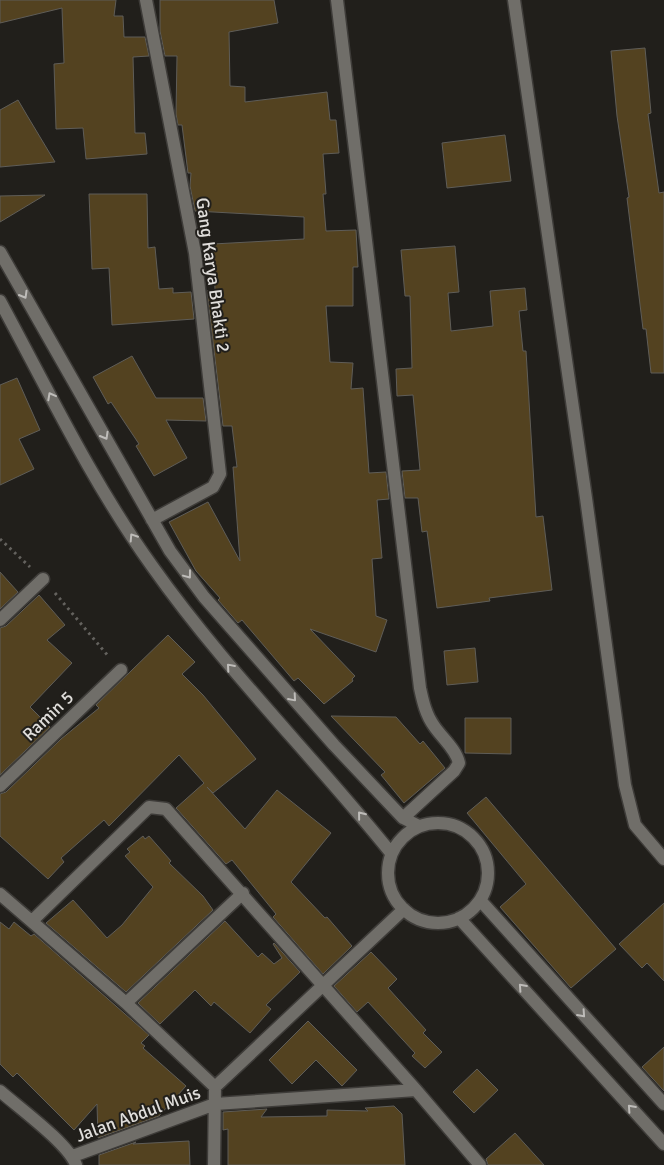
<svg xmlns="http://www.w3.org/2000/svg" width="664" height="1165" viewBox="0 0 664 1165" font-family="Signika,sans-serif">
<rect width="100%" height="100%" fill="#211f1b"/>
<path fill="#534220" stroke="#5f5d58" d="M0,0H116L114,16H123L124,37H145L149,56L133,57L135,133H145L147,154L86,159L83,128L56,129L54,64L64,63L62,8L0,23Z
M160,0H274L278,23L229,32L230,86L245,87V102L327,92L330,120H336L339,153L323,154L326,194H323L326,231L356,230L358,267H353V306H326L330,362L353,363L351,389L363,388L369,473L386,472L389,499L377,500L382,558L372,559L376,616L387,620L376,652L310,629L355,676L352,679L353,681L324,704L298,678L294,681L242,620L238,623L218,600L220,598L196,571L169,522L208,502L240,561L233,467H237L232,426H223L207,291L215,290L213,244L304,239V217L195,211L190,186L191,173H188L182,125H178L176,114L177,56H165L160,31Z
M645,48L651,113L648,114L659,193L664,192V373H651L646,329H643L627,198L629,197L617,116L611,51Z
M18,100L28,117L55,162L0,167V110Z
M505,135L511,181L447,188L442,143Z
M89,194H147L148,248L155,247L159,289L173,288V293L191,292L194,319L112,325L109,268L92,269Z
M45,195L0,222V196Z
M455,246L459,292L448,293L451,331L493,326L490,291L525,288L527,310L519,311L523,351H526L536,517L543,516L552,590L489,598L490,601L437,608L427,531L422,532L418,498H405L402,471L420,470L413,395L397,396L396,369L412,368L410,296H405L401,250Z
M132,356L156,398H203L206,421L166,420L187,458L154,476L136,446L139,444L111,402L108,404L93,377Z
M17,378L40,430L19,439L34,469L0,485V385Z
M0,572L18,592L0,609Z
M39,595L65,625L47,640L72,663L30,707L50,727L0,775V628L6,626Z
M168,635L195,662L182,674L203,695L256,759L213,793L207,787L245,829L277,790L331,833L291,882L325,918L327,917L352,946L323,974L273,917L276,914L232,860L226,864L176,808L204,783L179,755L109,826L104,820L61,858L64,862L48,879L0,836V794L6,792L61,739L99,708L96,705Z
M475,648L478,682L447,685L444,651Z
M331,716L396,717L420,744L423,741L445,768L404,803L381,775L385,772Z
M465,718H511V754L465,753Z
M486,797L616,949L571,988L500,907L526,884L467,813Z
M143,836L145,839L149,836L171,861L169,863L203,896L213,910L126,992L46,923L73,900L107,938L122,925L153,887L125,856L130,852L127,849Z
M664,903V981L647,963L642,968L619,944Z
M225,921L258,957L262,953L274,964L282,958L273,944L274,943L300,972L266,1005L271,1009L250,1033L214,1002L211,1006L195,990L160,1024L138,1003Z
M0,922L9,929L14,922L31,936L34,934L149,1035L141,1043L145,1046L143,1048L186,1086L159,1116L98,1138L97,1104L74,1130L17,1073L13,1077L0,1064Z
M371,952L397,979L388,988L426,1030L423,1033L442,1052L425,1068L412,1056L415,1053L368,1002L357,1012L334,986Z
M308,1021L357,1070L342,1086L316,1060L292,1084L269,1060Z
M664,1047V1091L642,1067Z
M477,1069L498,1090L474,1113L453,1092Z
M394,1106L402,1114L405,1165H228V1129L223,1130V1112L267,1109L261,1117L327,1116V1110L368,1111L365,1108Z
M515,1133L544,1165H488L486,1159Z
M189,1141L190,1165H99V1155L136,1142L133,1144Z"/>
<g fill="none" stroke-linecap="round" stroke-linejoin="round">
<g stroke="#3e3c39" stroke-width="15">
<path id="minor" d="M146,0L195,253L220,474L213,487L152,520
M337,0L420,688C423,702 426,715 434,726C442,738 456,749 459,763L454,771L403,818
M514,0L586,498L625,785L635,825L664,859
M0,252L170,551L204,597L334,745L403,818L419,826
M0,301C48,390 93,484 152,566C224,668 313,756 391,853
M0,620L43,579
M0,786L121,670
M388 873a50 50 0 1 1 100 0a50 50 0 1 1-100 0Z
M0,894L126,1003L215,1087L214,1165
M480,900L664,1104
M459,918L664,1144
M32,921L149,807L166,809L416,1090L480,1165
M126,1003L243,893
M215,1087L404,909
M0,1091C18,1107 69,1144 76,1165
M73,1156L215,1104L416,1090"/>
</g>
<path stroke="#64625e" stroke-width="3" stroke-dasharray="2.5 4" stroke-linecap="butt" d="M0,539L30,567
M55,593L109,657"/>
<use href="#minor" stroke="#706e69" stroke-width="12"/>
</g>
<defs><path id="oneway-chevron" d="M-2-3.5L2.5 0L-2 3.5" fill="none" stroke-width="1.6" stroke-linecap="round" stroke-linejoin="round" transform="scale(1.25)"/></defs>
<g stroke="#bebcb9">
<use href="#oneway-chevron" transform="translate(24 295) rotate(60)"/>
<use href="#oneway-chevron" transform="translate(51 396) rotate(-118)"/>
<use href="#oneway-chevron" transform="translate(105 436) rotate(60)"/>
<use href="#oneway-chevron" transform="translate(133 537) rotate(-123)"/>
<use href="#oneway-chevron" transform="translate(188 575) rotate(53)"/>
<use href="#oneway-chevron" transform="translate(230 667) rotate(-131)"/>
<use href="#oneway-chevron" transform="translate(293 698) rotate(49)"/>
<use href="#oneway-chevron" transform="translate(361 815) rotate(-129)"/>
<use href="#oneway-chevron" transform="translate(522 987) rotate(-132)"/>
<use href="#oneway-chevron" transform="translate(582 1014) rotate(48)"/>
<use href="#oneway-chevron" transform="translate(631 1108) rotate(-132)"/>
</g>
<g text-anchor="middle" stroke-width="4" stroke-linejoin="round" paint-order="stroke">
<g font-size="18" fill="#e0dedb" stroke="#211f1b">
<text transform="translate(213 275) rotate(82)" y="6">Gang Karya Bhakti 2</text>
<text transform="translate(48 716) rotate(-44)" y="6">Ramin 5</text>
<text transform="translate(138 1114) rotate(-20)" y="6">Jalan Abdul Muis</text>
</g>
</g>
</svg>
